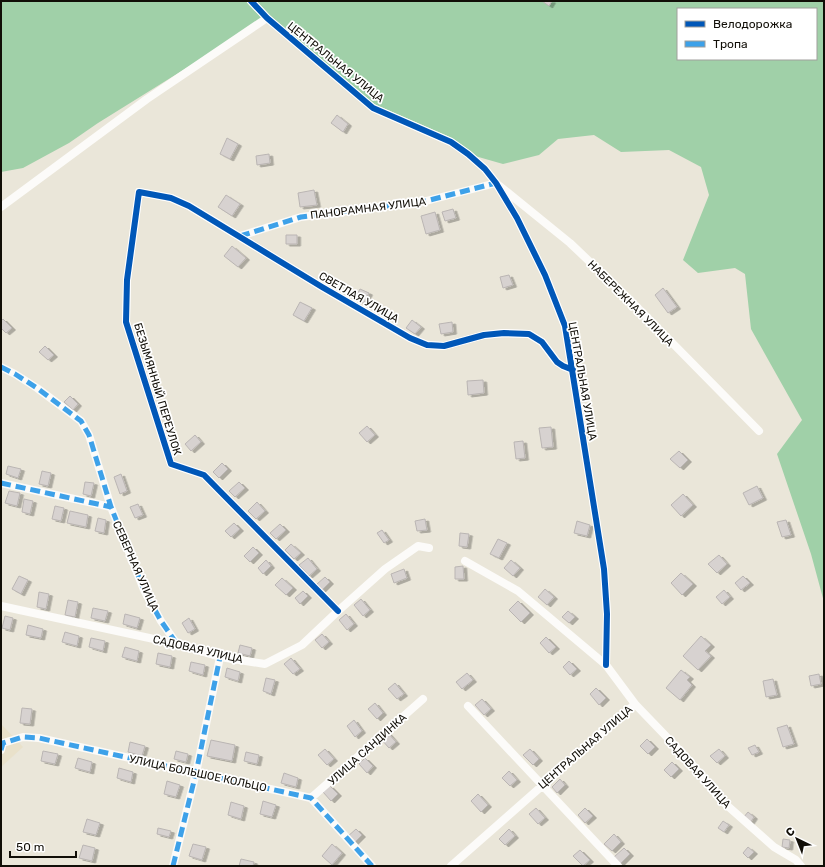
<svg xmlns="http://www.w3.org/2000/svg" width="825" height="867" viewBox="0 0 825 867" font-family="Rubik,sans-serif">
<defs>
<filter id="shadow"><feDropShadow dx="3.5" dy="2" stdDeviation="0" flood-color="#0004"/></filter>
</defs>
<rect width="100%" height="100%" fill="#eae6d9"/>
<path fill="#e9e1ca" d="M1,724L23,747L1,767Z"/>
<path fill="#a0d0a8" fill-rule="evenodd" d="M1,1H824V602L811,554L777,454L802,420L751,329L745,274L735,268L698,273L683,260L709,195L701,167L669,150L621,152L594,135L558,139L539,155L503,164L468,154L373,108L267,18L98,123L69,143L23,168L1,172ZM678,9H816V59H678Z"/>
<path fill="#d7d2d0" stroke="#bab5b3" filter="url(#shadow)" d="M542,1H552L549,6Z
M337,115L348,124L343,132L331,123Z
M227,138L238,144L230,159L220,154Z
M269,154L270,163L257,165L256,156Z
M314,190L317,205L300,207L298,193Z
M226,195L240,204L232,216L218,207Z
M453,209L456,218L445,221L442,212Z
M435,212L440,230L426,234L421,216Z
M286,235H297V244H286Z
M232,246L246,258L238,267L224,256Z
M509,275L513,285L503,288L500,277Z
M663,288L677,307L668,313L655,295Z
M360,289L369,293L364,303L355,299Z
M300,302L312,308L304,321L293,315Z
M3,319L12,328L6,333L1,328V321Z
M412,320L421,327L415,334L406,328Z
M452,322L453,332L441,334L439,324Z
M45,346L54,355L48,360L39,352Z
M483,380L484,393L468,395L467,381Z
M70,396L78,404L73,410L64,402Z
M367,426L375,435L367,442L359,433Z
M551,427L553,447L542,448L539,428Z
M195,435L201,442L191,451L185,444Z
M523,441L525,458L516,459L514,442Z
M679,451L688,460L680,468L670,459Z
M222,463L228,469L219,478L213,472Z
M8,466L21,469L18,478L6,474Z
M42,471L51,473L48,486L39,484Z
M121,474L127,491L120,494L114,477Z
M85,482L94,483L91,496L83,494Z
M239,482L245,488L235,497L229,491Z
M757,486L763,498L749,505L743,493Z
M9,491L20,493L17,506L5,503Z
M683,494L693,505L681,516L671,505Z
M24,499L33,501L30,514L22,512Z
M257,502L265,511L256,519L248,511Z
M138,504L143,515L135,518L130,507Z
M55,506L64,508L61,521L52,519Z
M70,511L88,515L86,527L67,523Z
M98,518L106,520L104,533L95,531Z
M425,519L427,530L417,531L415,521Z
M786,520L791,535L782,537L777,522Z
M577,521L590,525L587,536L574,533Z
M234,523L240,529L231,537L225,531Z
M280,524L286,530L276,539L270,533Z
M382,530L389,540L384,543L377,533Z
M460,533L469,534L467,547L459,546Z
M498,539L507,543L499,558L490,554Z
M291,544L301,553L294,559L285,550Z
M253,547L259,553L250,562L244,556Z
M719,555L727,564L717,573L708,564Z
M308,558L317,569L309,576L299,565Z
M266,560L271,566L263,574L258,568Z
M511,560L520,568L513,576L504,568Z
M463,566L464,579H455V567Z
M404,569L407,578L394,583L391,574Z
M681,573L693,584L682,595L671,583Z
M19,576L28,580L21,594L12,589Z
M743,576L750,583L741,590L735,583Z
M325,577L330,582L322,590L317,584Z
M282,578L293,588L286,595L275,585Z
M545,589L554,597L547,605L538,597Z
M724,590L730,597L722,604L716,597Z
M303,591L308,596L300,604L295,598Z
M39,592L49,594L46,609L37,607Z
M361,599L370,610L363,616L354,605Z
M68,600L78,602L75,617L65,615Z
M518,601L530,613L521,622L509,610Z
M93,608L108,611L105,621L91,618Z
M568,611L575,617L569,623L562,617Z
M125,614L140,618L137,628L123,624Z
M346,614L354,624L347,630L339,620Z
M5,616L13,618L10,630L2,628Z
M189,618L195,629L188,633L182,623Z
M28,625L43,629L41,638L26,635Z
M65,632L79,636L77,646L62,642Z
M322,634L329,642L322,648L315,640Z
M701,636L711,645L705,651L711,656L698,670L683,656Z
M546,637L556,647L549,653L540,643Z
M91,638L105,641L103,651L89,647Z
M240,645L252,648L250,656L238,653Z
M125,647L139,651L137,661L122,657Z
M158,653L172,656L170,667L156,664Z
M291,658L300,669L293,674L284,664Z
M569,661L577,669L570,675L563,667Z
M191,662L205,665L203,675L189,671Z
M227,668L240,672L238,681L225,677Z
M681,670L690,677L687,680L692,685L680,700L666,688Z
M467,673L473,680L462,689L456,682Z
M819,674L821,684L811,686L809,676Z
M266,678L275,680L271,694L263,691Z
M773,679L777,695L766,697L763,681Z
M395,683L404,694L397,699L388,689Z
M596,688L606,698L599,705L590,694Z
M482,699L491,709L484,715L475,705Z
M375,703L383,713L377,719L368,709Z
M22,708L32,709L30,724L20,723Z
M354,720L362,731L355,737L347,726Z
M787,725L794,744L783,747L777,728Z
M388,733L396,742L389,748L381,739Z
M647,739L655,747L648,754L640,746Z
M211,740L235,745L232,761L207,756Z
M130,742L145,746L142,756L128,752Z
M755,745L759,752L752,755L748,748Z
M325,749L334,759L327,765L318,755Z
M530,749L539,759L533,765L523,755Z
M719,749L725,756L717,763L710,756Z
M43,751L58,754L55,764L41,761Z
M176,751L188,754L186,762L174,759Z
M246,752L259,755L257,764L244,761Z
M78,758L92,762L90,772L75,768Z
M365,758L373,766L367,773L359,764Z
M672,762L679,769L671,777L664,770Z
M119,768L133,772L131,782L117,778Z
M509,771L517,780L510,786L502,778Z
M284,773L298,778L296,787L281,783Z
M560,779L565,785L557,793L552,787Z
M167,781L180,785L176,797L164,794Z
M330,786L338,794L331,801L323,792Z
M478,794L488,805L481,812L471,801Z
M263,801L276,805L272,817L260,814Z
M231,802L244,806L241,819L228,815Z
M536,808L545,818L538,824L529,814Z
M585,808L593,816L585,823L578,815Z
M748,812L754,817L750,823L743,818Z
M87,819L100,823L96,835L83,832Z
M723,821L729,825L724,832L718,828Z
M158,828L171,831L169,837L157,834Z
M356,829L362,835L354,843L347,837Z
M509,829L515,836L505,845L499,839Z
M614,834L621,842L612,851L604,844Z
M783,839L790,840L789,848L782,847Z
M193,844L206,847L202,860L189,856Z
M332,844L342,853L332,865L322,856Z
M83,845L95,848L92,861L79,858Z
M748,847L754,852L748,858L743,853Z
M624,848L630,854L620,864L614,857Z
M580,850L590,860L583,866L573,856Z
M241,859L254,862L253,866H239Z"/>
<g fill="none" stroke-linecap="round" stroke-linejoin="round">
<path stroke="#fcfbf9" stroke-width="8" d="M251,1L267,18L373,108L451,142L468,154L485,169L496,183L517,218L545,275L565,326L604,569L607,614L606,665
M1,207L147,99L267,18
M240,236L301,217L426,201L496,183L570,243L632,302L759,431
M1,367L15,374L37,388L81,421L89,435L111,507L144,590L161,621L177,644
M1,483L111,507
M1,606L177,644L220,657L265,664L302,645L338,611L385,569L418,546L429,548
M338,611L204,475L171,464L126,322L127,280L139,192L171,198L189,206L322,287L410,338L427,345L444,346L484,335L504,333L529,334L542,342L557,362L563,366L573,370
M635,704L686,757L722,801L774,847L796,860L801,866
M468,706L618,866
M1,750L3,743L23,737L39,738L311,798L372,866
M311,798L423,699
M173,866L196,773L220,657
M451,866L635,704L606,665L518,591L465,561"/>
<path stroke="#3da1e9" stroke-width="5" stroke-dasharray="10 5" stroke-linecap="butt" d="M240,236L301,217L426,201L496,183
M1,367L15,374L37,388L81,421L89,435L111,507L144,590L161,621L177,644
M1,483L111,507
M1,750L3,743L23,737L39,738L311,798L372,866
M173,866L196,773L220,657"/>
<g stroke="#fff" stroke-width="8">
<path id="cycleway" d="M251,1L267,18L373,108L451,142L468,154L485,169L496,183L517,218L545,275L565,326L604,569L607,614L606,665
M338,611L204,475L171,464L126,322L127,280L139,192L171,198L189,206L322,287L410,338L427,345L444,346L484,335L504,333L529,334L542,342L557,362L563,366L573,370"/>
</g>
<use href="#cycleway" stroke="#0057b8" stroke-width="6"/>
</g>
<g text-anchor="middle" stroke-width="3.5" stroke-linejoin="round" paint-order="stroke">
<g font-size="11" fill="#110e07" stroke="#fff">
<text transform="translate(336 62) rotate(39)" y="4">ЦЕНТРАЛЬНАЯ УЛИЦА</text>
<text transform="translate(368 208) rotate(-7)" y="4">ПАНОРАМНАЯ УЛИЦА</text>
<text transform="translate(359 297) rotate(30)" y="4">СВЕТЛАЯ УЛИЦА</text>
<text transform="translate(631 303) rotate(45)" y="4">НАБЕРЕЖНАЯ УЛИЦА</text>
<text transform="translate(583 381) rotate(80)" y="4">ЦЕНТРАЛЬНАЯ УЛИЦА</text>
<text transform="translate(158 389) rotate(73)" y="4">БЕЗЫМЯННЫЙ ПЕРЕУЛОК</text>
<text transform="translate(136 566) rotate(66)" y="4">СЕВЕРНАЯ УЛИЦА</text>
<text transform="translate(198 649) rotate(13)" y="4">САДОВАЯ УЛИЦА</text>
<text transform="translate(585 747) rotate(-41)" y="4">ЦЕНТРАЛЬНАЯ УЛИЦА</text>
<text transform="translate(367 749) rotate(-42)" y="4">УЛИЦА САНДИНКА</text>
<text transform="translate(698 772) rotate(48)" y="4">САДОВАЯ УЛИЦА</text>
<text transform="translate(198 773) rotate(12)" y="4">УЛИЦА БОЛЬШОЕ КОЛЬЦО</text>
</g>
</g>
<rect width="825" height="867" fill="none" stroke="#110e07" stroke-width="4"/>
<rect x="677" y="8" width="140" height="52" fill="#ffffff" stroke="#a09f9c"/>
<rect x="685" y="21" width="20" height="6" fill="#0057b8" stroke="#a09f9c"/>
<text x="713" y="28" font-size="12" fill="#110e07">Велодорожка</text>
<rect x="685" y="41" width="20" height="6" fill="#3da1e9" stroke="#a09f9c"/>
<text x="713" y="48" font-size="12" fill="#110e07">Тропа</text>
<g transform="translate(797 839) rotate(317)" stroke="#ffffff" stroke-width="3" paint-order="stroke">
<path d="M0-3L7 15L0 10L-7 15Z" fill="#110e07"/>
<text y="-6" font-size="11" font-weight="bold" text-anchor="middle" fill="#110e07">С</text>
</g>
<path d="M10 851v6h66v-6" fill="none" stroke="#110e07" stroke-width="2"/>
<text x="16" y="851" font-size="12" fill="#110e07" stroke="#ffffff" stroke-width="3" paint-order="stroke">50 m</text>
</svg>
